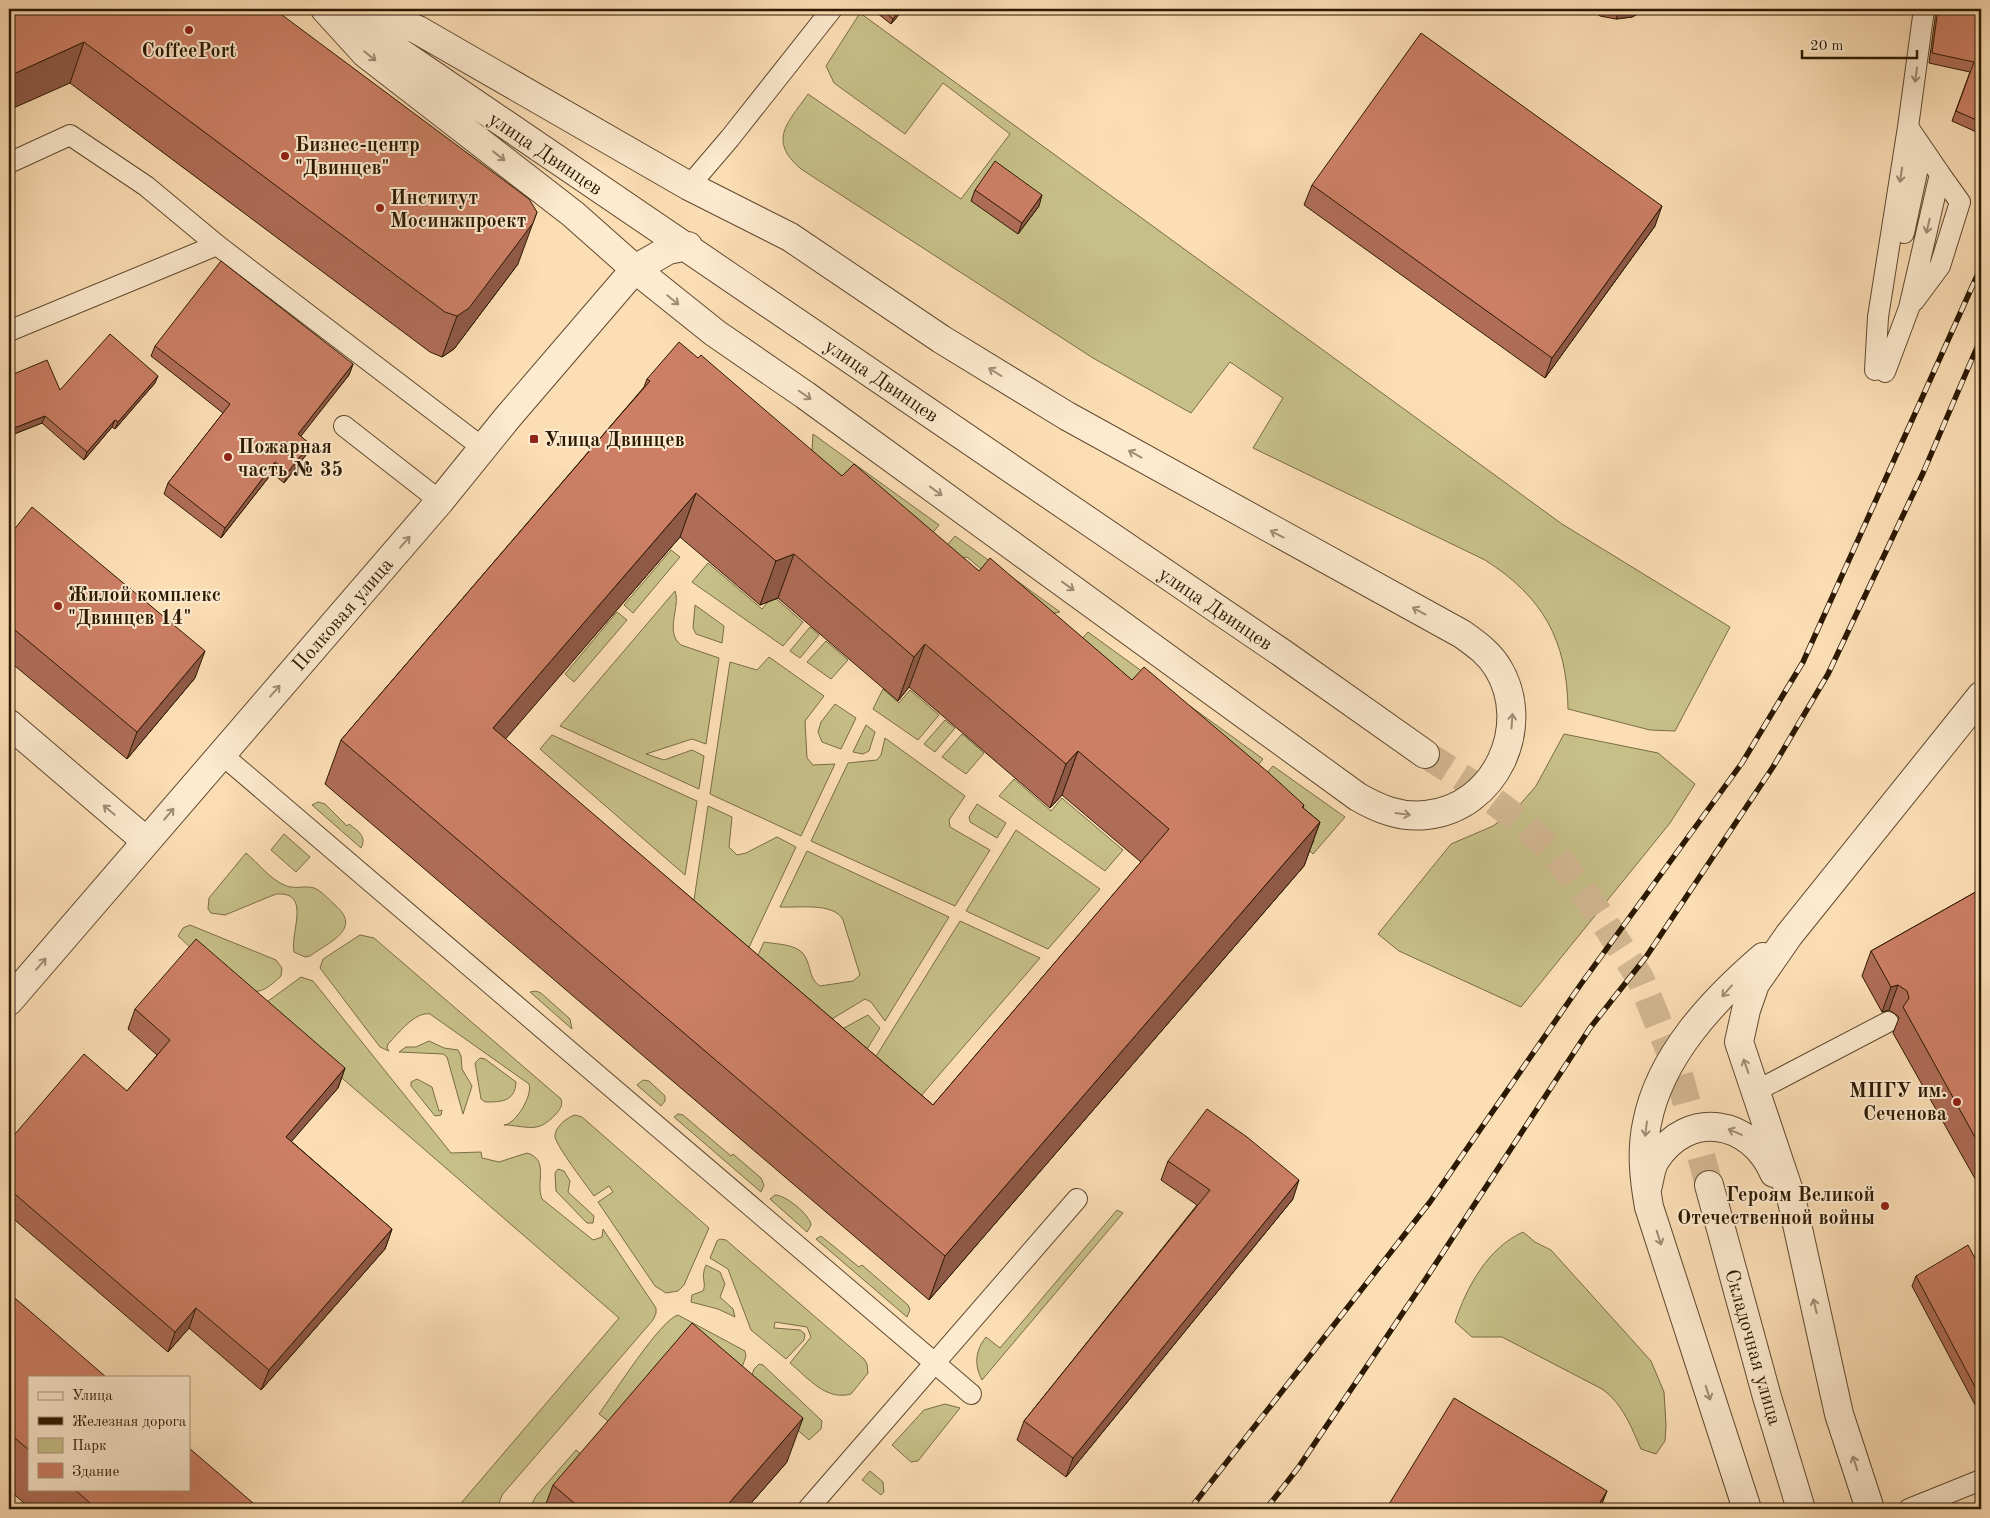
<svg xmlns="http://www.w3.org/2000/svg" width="1990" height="1518" viewBox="0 0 1990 1518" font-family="'Old Standard TT',serif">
<rect width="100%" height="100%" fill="#fcdeb5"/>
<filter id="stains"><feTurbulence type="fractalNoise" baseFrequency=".004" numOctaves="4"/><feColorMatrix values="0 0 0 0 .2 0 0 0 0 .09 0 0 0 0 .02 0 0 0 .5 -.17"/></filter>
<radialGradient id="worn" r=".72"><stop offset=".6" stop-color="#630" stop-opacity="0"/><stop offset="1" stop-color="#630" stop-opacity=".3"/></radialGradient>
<path fill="#c7bf88" stroke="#7a6c45" d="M860,13L1562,524L1730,627L1675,731L1650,730L1568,709C1567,640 1543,597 1485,560L1253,448L1283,398L1230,362L1191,413L1093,358L801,169C767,140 788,123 808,94L961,199L1010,134L943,83L905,134L834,83L826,66Z
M813,434L939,525L930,536L905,529L812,451Z
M955,536L1060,612L1054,613L1022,604L967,557L928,567Z
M671,550L680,557L633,613L624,605Z
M708,563L762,609L773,596L803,622L783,646L692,582Z
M675,591C681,606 664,632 681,645L719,658L706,744L692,739L646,754L664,760L692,750L704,756L699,789L560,726Z
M695,605L724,626L722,643L696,634L693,628Z
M617,612L627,620L574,682L565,674Z
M810,627L819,635L800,658L790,651Z
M1088,632L1176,696L1139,686L1074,648Z
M826,641L848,660L831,679L807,662Z
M769,657L824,696L805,721L807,758L813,765L835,764L801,836L710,794L730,662L757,670Z
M883,689L899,703L910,690L939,715L918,740L873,709Z
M835,704L856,718L841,749L822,742L818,732L821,722Z
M1190,706L1263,759L1246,779L1170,730Z
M945,720L955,728L935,752L924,744Z
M866,725L875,732L869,751L863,754L853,752Z
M962,734L984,753L966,774L942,757Z
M1564,734L1658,753L1695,784L1670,823L1521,1007L1399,951L1378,934L1451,844L1493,826L1517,808L1536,786Z
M552,735L697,801L685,875L540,749Z
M885,738L965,796L949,820L950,827L990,850L955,906L811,841L848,763L877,760L881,755Z
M1273,766L1345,817L1313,854L1309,850L1314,841L1313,837L1263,777Z
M1014,779L1051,811L1062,798L1123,850L1105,871L999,796Z
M318,802L325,804L347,826L349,824C358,831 367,836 361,848L312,805Z
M977,804L1006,823L997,838L970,822L969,817Z
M708,806L732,817L729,847L737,855L746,853L777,837L796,847L744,958L692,913Z
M1016,830L1100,889L1048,949L966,911Z
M284,834L310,857L296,872L271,850Z
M807,851L949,917L885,1021L871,1002L865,999L822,1025L753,966L764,942C775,944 790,944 799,950C812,958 807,979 820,986L853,981L860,975L843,920C834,902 798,908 780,907Z
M246,853C258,863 270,879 284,885C294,890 305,885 314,888C322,891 329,900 335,905C363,929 329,942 310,956L305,957L294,952C290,932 312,891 276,894L225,915L211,913L208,909L209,898Z
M960,921L1040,958L914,1104L870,1066Z
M190,925L276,960L282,968L281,976C276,981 266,990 259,991C236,995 195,951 178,936L183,928Z
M360,935L374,938L561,1099C563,1106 560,1109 556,1114C538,1133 531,1127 507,1125H504C516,1124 533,1095 529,1084L430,1014C415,1011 398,1034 388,1044L387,1048L389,1051L380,1047L320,968L323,959Z
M301,977L313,981L451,1153L481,1152L482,1158L499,1162L527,1153C550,1160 535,1182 542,1199L593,1240L602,1237L603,1229L656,1308V1313L653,1320L502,1495L497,1509H456L619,1318L260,1007Z
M536,991L541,993L570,1019L572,1029L530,992Z
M868,1015L880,1028L861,1059L833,1034Z
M429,1041L444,1048L458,1050L461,1056L462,1069L472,1086L463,1114L447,1057L443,1054L399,1052L406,1047H416Z
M480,1058L485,1059L516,1082C515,1102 501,1102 485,1102L481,1099L475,1063Z
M417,1079L432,1087L439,1111L442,1110L441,1115L435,1116L411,1086V1082Z
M643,1080L649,1081L665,1096V1101L661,1106L637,1085Z
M678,1114L683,1115L731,1156L733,1154L761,1178L764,1185L761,1192L674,1117Z
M575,1115L582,1117L709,1228L684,1285L678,1291L666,1293L655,1286L598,1202L613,1192L609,1186L594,1196C587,1186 557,1147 555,1137C554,1128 567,1117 575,1115Z
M558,1169L564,1171L570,1181L568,1192L594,1216L593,1223H587L556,1191L555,1173Z
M775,1195C786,1195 810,1215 811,1225L807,1232L770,1199Z
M1117,1210L1123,1213L982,1380C974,1365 975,1351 986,1337L1000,1348Z
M1523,1232L1535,1242L1551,1250L1651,1361L1664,1392L1666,1425L1665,1441L1656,1454L1641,1449C1631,1427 1623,1404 1602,1389L1502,1337H1472L1455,1322C1467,1286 1488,1248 1523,1232Z
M821,1236L859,1267L862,1265L908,1305L910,1310L907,1317L816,1239Z
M720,1239L726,1240L864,1359L867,1364L868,1373L851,1394C826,1401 808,1378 790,1363L811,1337L807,1327L775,1322L774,1328L800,1330L805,1334L804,1340L786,1359L751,1330L728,1269L710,1258L717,1241Z
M706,1265L720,1272L725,1284L720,1297L733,1309L735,1317L718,1309L691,1302L692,1295L703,1291C707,1283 700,1278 706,1265Z
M678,1315L745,1351L746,1356L738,1379L618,1429L599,1414C612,1396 661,1319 678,1315Z
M759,1364L763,1365L822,1421L821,1429L809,1440L748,1387L754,1369Z
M945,1404L960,1408L918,1461L911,1462L892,1445L924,1410Z
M576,1450L590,1462L550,1509H529L536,1496Z
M870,1471L883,1482L884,1492L881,1495L862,1480Z"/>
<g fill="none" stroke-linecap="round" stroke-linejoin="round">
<path stroke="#d2b791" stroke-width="28" stroke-dasharray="28 14" stroke-linecap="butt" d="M1425,754L1469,782L1520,821L1555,854L1597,911L1640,978L1678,1071L1709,1185"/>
<g stroke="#604a2f" stroke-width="22">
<path id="service" d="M9,163L70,135L146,186L217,245
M689,186L730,138L832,9
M1904,233L1922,149
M1914,301L1940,266L1960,202L1940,174
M9,331L217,245L483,448
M1875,370L1878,317L1908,127
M1885,372L1909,308L1940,174L1908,127L1924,9
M344,426L440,501
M220,753L971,1394
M1756,1091L1888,1022
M808,1509L1077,1199
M1909,1509L1981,1480"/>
</g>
<g stroke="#604a2f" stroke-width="30">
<path id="minor" d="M9,724L146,841
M1648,1185C1650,1177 1651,1166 1656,1159C1689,1109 1751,1120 1774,1173
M1747,1509L1649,1207C1644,1179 1641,1151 1647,1123C1660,1056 1713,1000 1763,957
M1870,1509L1839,1414L1791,1197L1739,1042L1746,1010L1755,984L1789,935L1981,696"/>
</g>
<g stroke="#604a2f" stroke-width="30">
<path id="tertiary" d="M325,9L366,54L573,214L635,269L715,333L805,395L1358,797C1379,809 1401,818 1426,815C1496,808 1533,726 1498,668C1489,653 1476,644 1462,634L1067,416L941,339L790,237L689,186L418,30L370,9
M345,15L1282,653L1425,754
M9,1001L440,501L508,417L635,269L668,250L688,246
M1709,1185L1767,1397L1801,1509"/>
</g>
<use href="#service" stroke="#fdeacf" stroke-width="20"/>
<use href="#minor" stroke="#fdeacf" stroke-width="28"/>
<use href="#tertiary" stroke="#fdeacf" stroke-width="28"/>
<g stroke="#2c1902" stroke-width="5.5">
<path id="rail" d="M1190,1509L1430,1202L1581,984L1742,763L1803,662L1981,267
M1266,1509L1298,1468L1425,1280L1590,1028L1646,957L1773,767L1828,674L1923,473L1981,338"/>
</g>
<use href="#rail" stroke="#fdeacf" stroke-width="4" stroke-dasharray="11" stroke-linecap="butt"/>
</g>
<path fill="#af6d57" stroke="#2c1902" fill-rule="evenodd" d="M9,9H274L518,264L454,349L442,357L430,352L70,83Z
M872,9H904L891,24Z
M1590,9H1647L1632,17L1616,19L1600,16Z
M1935,9H1981V134L1952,121L1970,72L1929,63L1936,11Z
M1312,185L1655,226L1545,378L1304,205Z
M975,190L1039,206L1018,234L971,201Z
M155,346L353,364L349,375L300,436L310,444L306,455L284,483L272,473L221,538L164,494L168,483L223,413L151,356Z
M647,379L842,476L979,571L1304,805L1303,808L1320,822L1304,866L929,1300L325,784L341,740L644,387ZM680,537L760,605L778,598L898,701L909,687L1050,808L1062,795L1141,862L933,1105L505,739Z
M155,383L115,429L112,427L84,460L42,423L9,436L60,390Z
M9,536L195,678L127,759L9,661Z
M1981,889V1183L1978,1184L1893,1033L1899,1018L1898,1016L1889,1010L1882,1012L1862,976L1871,951Z
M135,1009L345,1068L338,1088L291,1141L392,1229L385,1249L261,1390L189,1328L168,1352L9,1215V1141L127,1091L157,1055L128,1029Z
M1168,1161L1293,1199L1066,1477L1017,1440L1024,1421L1197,1205L1161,1180Z
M1981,1270V1416L1912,1286L1916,1276Z
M9,1293L29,1377V1489H189L260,1509H31L9,1490Z
M787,1462L746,1509H544L553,1485Z"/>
<path fill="#8f5947" stroke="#2c1902" d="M901,9H904L891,24L893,19Z
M1620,9H1647L1632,17L1616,19Z
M84,42L70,83L9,110V76Z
M1042,195L1039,206L1018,234L1022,223Z
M1662,206L1655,226L1545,378L1552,358Z
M537,212L518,264L454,349L442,357L457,316Z
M353,364L349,375L294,445L298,434Z
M158,376L155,383L115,429L118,422Z
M45,416L42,423L9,436V430Z
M115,420L112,427L84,460L87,452Z
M310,444L306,455L284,483L288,472Z
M275,462L272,473L221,538L225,528Z
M696,493L680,537L477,772L493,728Z
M794,554L778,598L760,605L776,561Z
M925,644L909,687L898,701L914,657Z
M205,651L195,678L127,759L137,732Z
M1078,751L1062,795L1050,808L1066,764Z
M1320,822L1304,866L929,1300L945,1256Z
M1898,985L1889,1010L1882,1012L1891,987Z
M345,1068L338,1088L278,1157L286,1137Z
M1981,1176V1183L1978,1184Z
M1299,1180L1293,1199L1066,1477L1073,1458Z
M392,1229L385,1249L261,1390L269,1370Z
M196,1308L189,1328L168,1352L175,1332Z
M803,1418L787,1462L746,1509H724Z
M1607,1491L1600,1509H1596Z"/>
<path fill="#cc7f65" stroke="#2c1902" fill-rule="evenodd" d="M9,9H274L529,199L537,212L533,223L469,308L457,316L445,312L84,42L9,76Z
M881,9H901L893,19Z
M1938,9H1981V122L1956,111L1974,62L1932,53Z
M1421,33L1662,206L1552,358L1312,185Z
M995,161L1042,195L1022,223L975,190Z
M221,261L353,364L298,434L310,444L288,472L275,462L225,528L168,483L230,404L155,346Z
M110,334L158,376L118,422L115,420L87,452L45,416L9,430V376L47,360L60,390Z
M679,342L698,358L701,355L716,368L842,476L854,464L979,571L990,558L1132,680L1144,667L1269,773L1304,805L1302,807L1320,822L945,1256L341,740L616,420L650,381L647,379ZM696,493L776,561L794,554L914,657L925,644L1066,764L1078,751L1169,829L933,1105L493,728Z
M32,507L205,651L137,732L9,625V536Z
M1981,889V1148L1903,1007L1909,998L1907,991L1898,985L1891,987L1871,951Z
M196,939L345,1068L286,1137L392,1229L269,1370L196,1308L175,1332L9,1189V1141L84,1054L127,1091L170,1040L135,1009Z
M1207,1109L1247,1137L1299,1180L1073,1458L1024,1421L1210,1190L1168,1161Z
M1968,1245L1981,1270V1398L1916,1276Z
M9,1293L106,1377H29V1450L9,1433Z
M692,1323L803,1418L724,1509H581L553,1485Z
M1454,1398L1607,1491L1596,1509H1386Z
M189,1448L260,1509H97L74,1489H189Z"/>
<defs><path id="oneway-shaft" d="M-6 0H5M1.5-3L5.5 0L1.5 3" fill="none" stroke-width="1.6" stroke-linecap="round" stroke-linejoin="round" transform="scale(1.25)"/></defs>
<g stroke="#9f8c73">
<use href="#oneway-shaft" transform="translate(370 56) rotate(39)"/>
<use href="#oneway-shaft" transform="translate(1916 75) rotate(98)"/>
<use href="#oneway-shaft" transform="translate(499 156) rotate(38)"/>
<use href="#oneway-shaft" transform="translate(1901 175) rotate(99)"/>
<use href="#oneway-shaft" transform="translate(1928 226) rotate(103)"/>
<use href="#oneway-shaft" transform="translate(673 300) rotate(39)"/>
<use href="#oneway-shaft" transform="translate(995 372) rotate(-148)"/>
<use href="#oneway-shaft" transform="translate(805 395) rotate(35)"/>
<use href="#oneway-shaft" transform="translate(1135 454) rotate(-151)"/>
<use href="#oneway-shaft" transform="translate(936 491) rotate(36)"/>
<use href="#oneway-shaft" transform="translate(1277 534) rotate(-152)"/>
<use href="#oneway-shaft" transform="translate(405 542) rotate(-49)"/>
<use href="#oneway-shaft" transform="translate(1068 586) rotate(36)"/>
<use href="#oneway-shaft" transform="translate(1419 611) rotate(-152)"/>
<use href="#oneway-shaft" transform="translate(275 691) rotate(-49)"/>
<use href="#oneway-shaft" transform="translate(1512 721) rotate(-86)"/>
<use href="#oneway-shaft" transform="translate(109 810) rotate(-140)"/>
<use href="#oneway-shaft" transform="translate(169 814) rotate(-50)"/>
<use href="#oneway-shaft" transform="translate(1403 814) rotate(8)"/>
<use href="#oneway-shaft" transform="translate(41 964) rotate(-49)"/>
<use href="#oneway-shaft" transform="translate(1727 991) rotate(131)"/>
<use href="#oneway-shaft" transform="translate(1746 1066) rotate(-109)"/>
<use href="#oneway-shaft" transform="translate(1646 1129) rotate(97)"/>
<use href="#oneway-shaft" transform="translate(1735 1132) rotate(-157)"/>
<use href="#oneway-shaft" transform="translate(1659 1238) rotate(72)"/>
<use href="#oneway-shaft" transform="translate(1815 1306) rotate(-103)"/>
<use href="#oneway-shaft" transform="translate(1708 1393) rotate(72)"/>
<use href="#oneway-shaft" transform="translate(1855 1463) rotate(-108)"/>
</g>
<g fill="#8f2418" stroke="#fdeacf" stroke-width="2">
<circle cx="189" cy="30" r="5"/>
<circle cx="285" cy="156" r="5"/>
<circle cx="380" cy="208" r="5"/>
<rect x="529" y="434" width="10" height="10" rx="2.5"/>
<circle cx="228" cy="457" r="5"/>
<circle cx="58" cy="606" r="5"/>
<circle cx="1957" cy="1102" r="5"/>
<circle cx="1885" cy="1206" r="5"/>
</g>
<g text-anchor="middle" stroke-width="4" stroke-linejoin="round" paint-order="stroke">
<g font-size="20" font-weight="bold" fill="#2c1902" stroke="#fdeacf" text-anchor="start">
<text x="189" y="57" text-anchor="middle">CoffeePort</text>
<text x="295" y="151">Бизнес-центр<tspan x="295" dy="23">"Двинцев"</tspan></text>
<text x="390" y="204">Институт<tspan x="390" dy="23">Мосинжпроект</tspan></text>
<text x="544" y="446">Улица Двинцев</text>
<text x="238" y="453">Пожарная<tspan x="238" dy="23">часть № 35</tspan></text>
<text x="68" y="601">Жилой комплекс<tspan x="68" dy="23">"Двинцев 14"</tspan></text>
<text x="1947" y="1097" text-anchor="end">МПГУ им.<tspan x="1947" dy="23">Сеченова</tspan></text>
<text x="1875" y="1201" text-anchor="end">Героям Великой<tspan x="1875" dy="23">Отечественной войны</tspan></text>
</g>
<g font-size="20" fill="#2c1902" stroke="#fdeacf">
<text transform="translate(546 153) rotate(34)" y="7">улица Двинцев</text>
<text transform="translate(882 380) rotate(34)" y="7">улица Двинцев</text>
<text transform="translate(1216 608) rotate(34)" y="7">улица Двинцев</text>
<text transform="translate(342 614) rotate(-49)" y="7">Полковая улица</text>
<text transform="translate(1754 1347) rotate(74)" y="7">Складочная улица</text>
</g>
</g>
<rect width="1990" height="1518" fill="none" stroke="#fcdeb5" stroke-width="30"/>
<rect x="10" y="10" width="1970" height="1498" fill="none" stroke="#2c1902" stroke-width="2.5"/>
<rect x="15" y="15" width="1960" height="1488" fill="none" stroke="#2c1902"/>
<rect x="28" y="1376" width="162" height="115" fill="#fdeacf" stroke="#a9967d"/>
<rect x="38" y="1392" width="25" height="8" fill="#fdeacf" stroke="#a9967d"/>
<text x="72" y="1400" font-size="15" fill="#2c1902">Улица</text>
<rect x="38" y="1417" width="25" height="8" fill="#2c1902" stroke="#a9967d"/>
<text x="72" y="1426" font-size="15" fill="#2c1902">Железная дорога</text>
<rect x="38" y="1438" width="25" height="15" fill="#c7bf88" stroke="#a9967d"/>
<text x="72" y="1450" font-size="15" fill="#2c1902">Парк</text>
<rect x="38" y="1463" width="25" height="15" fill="#cc7f65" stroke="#a9967d"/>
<text x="72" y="1476" font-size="15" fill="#2c1902">Здание</text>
<path d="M1802 50v8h115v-8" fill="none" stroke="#2c1902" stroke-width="2.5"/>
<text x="1810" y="50" font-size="15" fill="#2c1902" stroke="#fdeacf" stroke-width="4" paint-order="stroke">20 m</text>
<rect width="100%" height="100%" filter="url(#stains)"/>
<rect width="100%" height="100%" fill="url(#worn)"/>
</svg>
